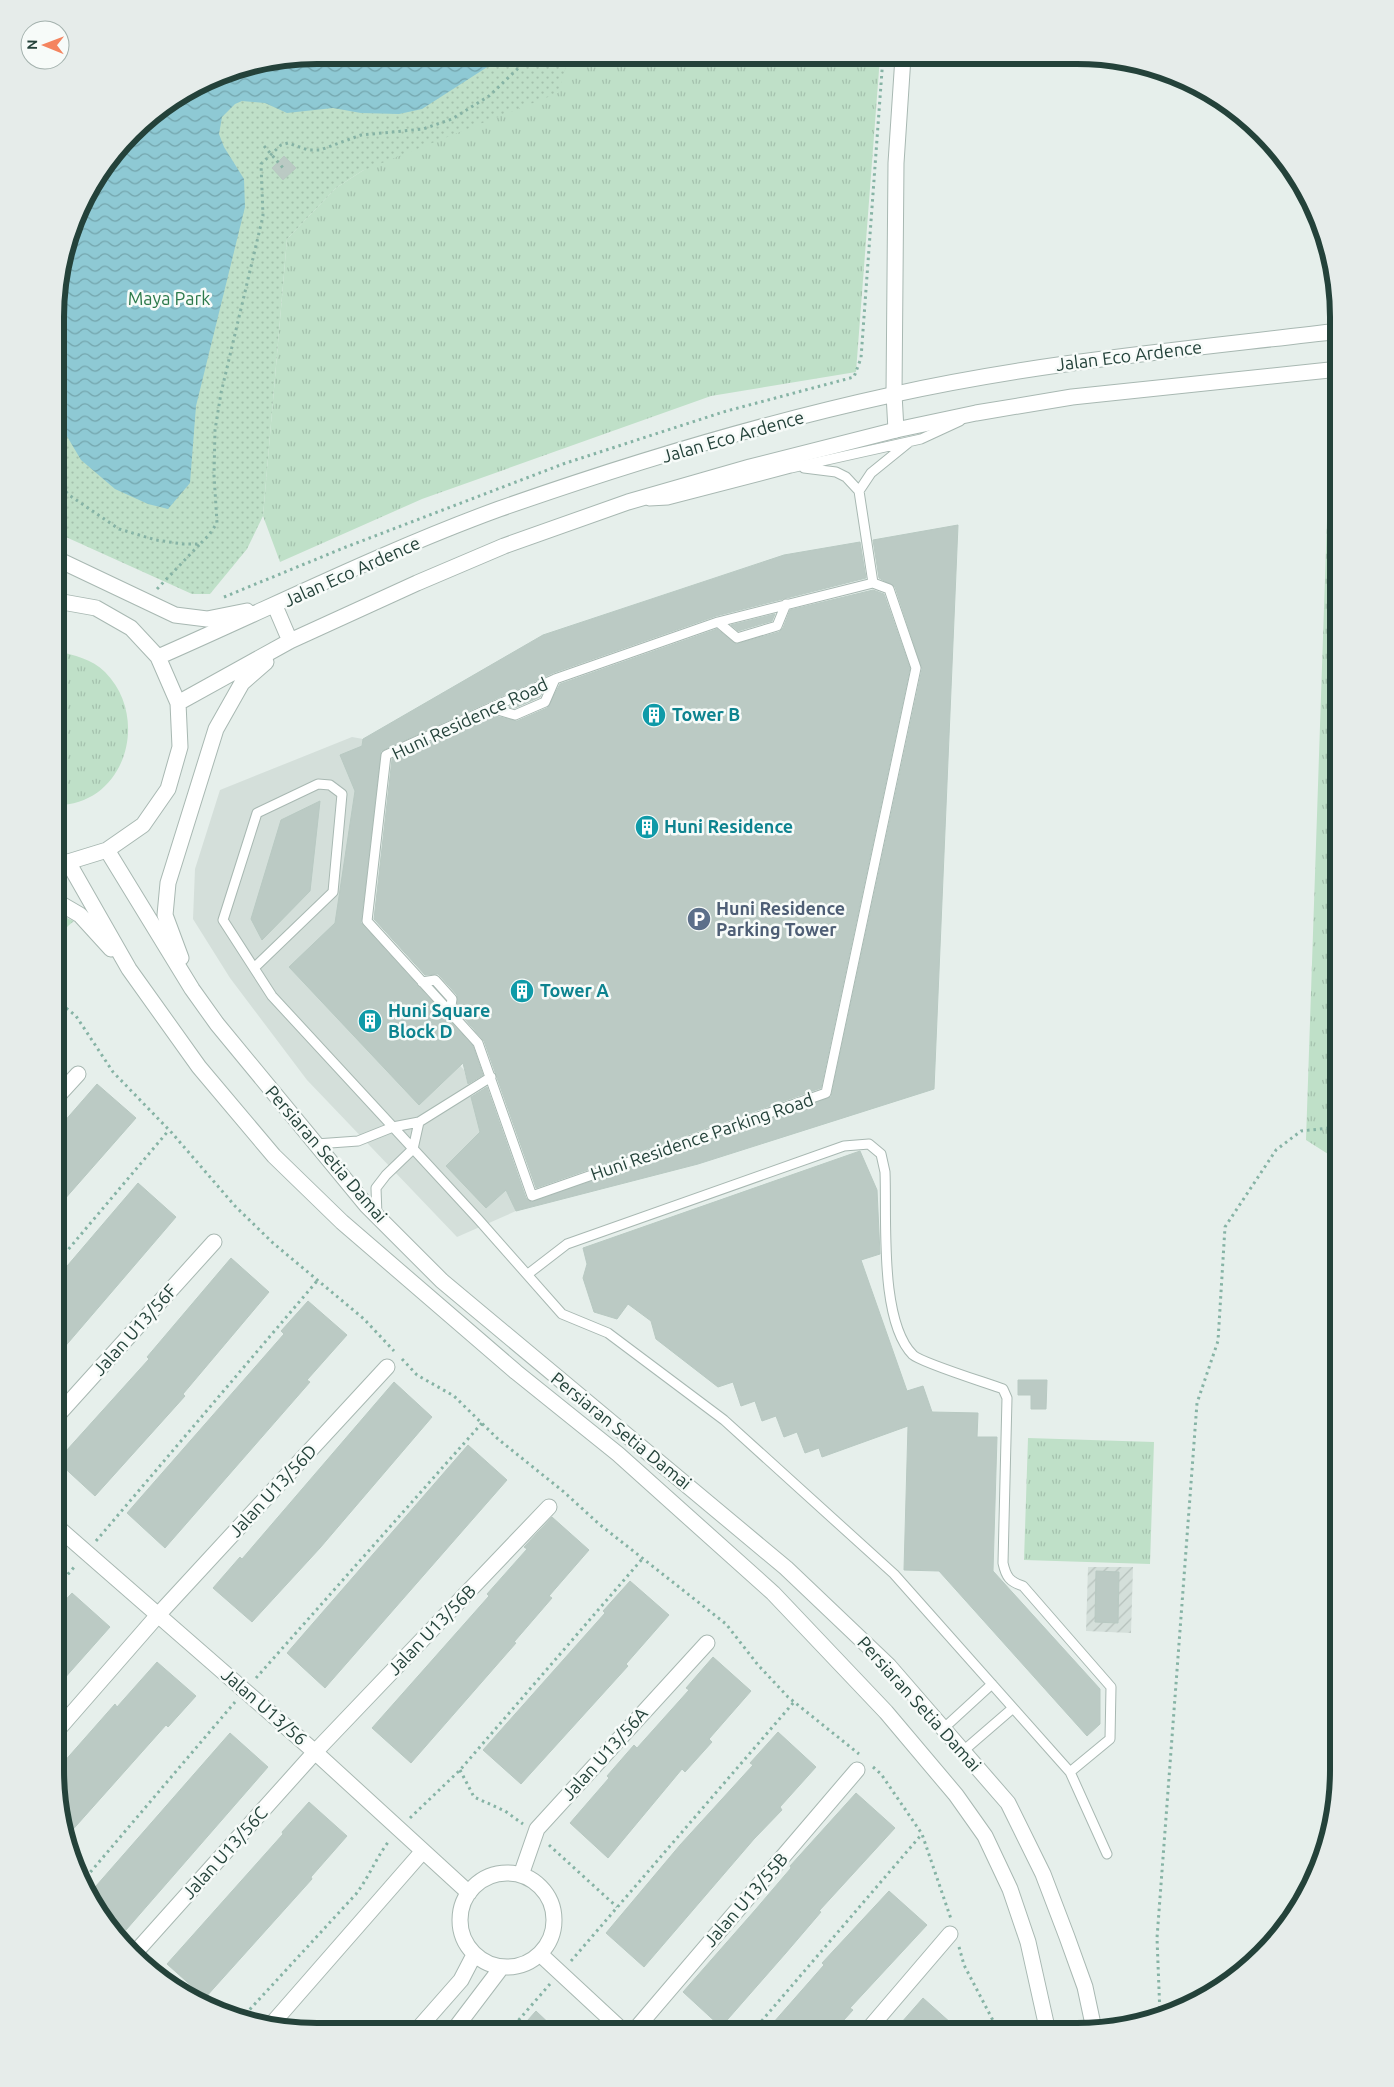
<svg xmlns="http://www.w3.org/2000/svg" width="1394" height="2087" viewBox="0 0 1394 2087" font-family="Ubuntu,sans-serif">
<defs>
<pattern id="industrial-furrows" width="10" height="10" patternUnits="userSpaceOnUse" patternTransform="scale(1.25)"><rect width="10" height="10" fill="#d4dfda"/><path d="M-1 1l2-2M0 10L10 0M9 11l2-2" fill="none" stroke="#b6c1bc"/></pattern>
<pattern id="grass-tufts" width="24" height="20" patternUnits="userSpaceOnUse" patternTransform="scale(1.25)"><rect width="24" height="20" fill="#bfe0c8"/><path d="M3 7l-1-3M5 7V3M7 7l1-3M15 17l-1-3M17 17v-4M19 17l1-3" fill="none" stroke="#a4c1ad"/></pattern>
<pattern id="park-dots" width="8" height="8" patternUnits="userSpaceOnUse" patternTransform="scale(1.25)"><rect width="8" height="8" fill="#bfe0c8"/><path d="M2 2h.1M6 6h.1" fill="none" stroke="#a4c1ad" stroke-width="1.8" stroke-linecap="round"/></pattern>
<pattern id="water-waves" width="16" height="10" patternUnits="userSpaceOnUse" patternTransform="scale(1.25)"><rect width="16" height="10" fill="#8ec9d4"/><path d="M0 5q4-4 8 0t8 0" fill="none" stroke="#74a5ad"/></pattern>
</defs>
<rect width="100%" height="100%" fill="#e6efeb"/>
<path fill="#d4dfda" d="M352,737L363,739L337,915L390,989L464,1070L481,1133L516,1211L457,1237L307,1080L230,978L193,919L195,869L220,790Z"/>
<path fill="url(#industrial-furrows)" d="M1088,1567H1133L1131,1633L1086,1631Z"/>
<path fill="url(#grass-tufts)" d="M568,56L880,57L856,372L711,396L422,499L280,562L263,516L287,239L336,188L362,171L568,61Z
M1327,519H1339V1161L1306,1140Z
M57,651C74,655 92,659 105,672C151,718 125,806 56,805Z
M1028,1438L1154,1442L1150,1564L1024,1560Z"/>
<path fill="url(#park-dots)" d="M317,55L568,56V60L558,93L362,171L336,188L287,239L263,516L247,549L210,594H192L57,533V283L90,186L144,120L233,69Z
M56,914L74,921L56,936Z"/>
<path fill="url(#water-waves)" d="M317,55L497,56L492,64L422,109L399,114L361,113L333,108L287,113L265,103L242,101L235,104L222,117L219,134L224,147L244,179L245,207L196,406L190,483L168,509L148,504L115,489L81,460L58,421L57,283L90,186L144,120L233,69Z"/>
<path fill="#bbcac4" stroke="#b8c9c2" d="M284,156L296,168L283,180L272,168Z
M958,525L934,1089L698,1164L516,1211L506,1190L486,1208L446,1166L480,1132L471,1097L487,1087L526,1198L531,1202L831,1097L922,669L895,587L879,578L873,540Z
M860,542L866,578L716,616L553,673L381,751L361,923L473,1046L483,1075L468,1084L463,1063L419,1105L289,967L335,923L355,791L340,755L362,746L363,739L543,635L784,555Z
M873,590L884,594L910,668L821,1088L536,1188L484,1041L457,1010V995L438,974L425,975L374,919L392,759L491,715L517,721L547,708L560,684L717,629L736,644L779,632L783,628L790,610Z
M775,614L772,621L738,631L731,625Z
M543,691L540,697L515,708L509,707Z
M320,801L310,891L262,940L251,919L281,820Z
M97,1084L136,1118L56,1209V1131Z
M860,1151L877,1190L880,1254L861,1260L907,1391L923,1386L932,1412L978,1413L977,1437H997L993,1571L1100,1689V1724L1087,1736L939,1571L904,1570L908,1426L822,1457L819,1448L805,1453L797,1432L784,1437L776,1416L762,1421L755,1401L741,1406L733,1382L718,1387L656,1339L651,1321L628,1304L617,1319L594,1312L583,1278L587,1264L583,1248Z
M138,1183L176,1217L56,1357V1279Z
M231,1258L269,1292L183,1394L185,1396L95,1496L57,1461L149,1359L147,1357Z
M308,1301L347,1335L307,1380L310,1382L165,1548L127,1513L284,1334L281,1331Z
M1018,1380H1047L1046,1409H1031V1395H1018Z
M394,1382L432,1417L320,1548L252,1622L213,1588L240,1557L242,1559Z
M468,1445L507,1480L325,1688L287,1653Z
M552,1517L589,1550L549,1596L552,1598L514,1642L516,1643L411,1763L372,1728L489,1596L487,1594L527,1549L524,1547Z
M1096,1571L1119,1572L1118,1623L1095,1622Z
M630,1581L669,1615L626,1664L628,1666L521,1784L483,1750L605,1613L603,1611Z
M72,1593L110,1627L55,1689V1611Z
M713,1657L751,1691L709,1739L712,1742L685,1772L682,1769L608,1858L570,1823L609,1778L607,1776L634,1745L637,1748L689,1690L686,1688Z
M157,1662L196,1696L168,1727L166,1725L68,1835L55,1772L115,1704L117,1707Z
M778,1732L816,1767L780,1807L782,1810L754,1839L644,1967L606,1933L680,1845L753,1765L750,1763Z
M230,1733L268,1767L126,1930L92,1900L89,1894Z
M856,1793L895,1828L819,1911L821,1912L785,1954L721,2027L683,1992L756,1909L791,1868L790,1866Z
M309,1802L347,1836L311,1877L312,1879L205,1998L167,1964L283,1834L282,1832Z
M889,1891L927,1925L850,2008L853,2010L834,2031H766L824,1965L822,1963Z
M923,1998L961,2032L894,2031Z
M536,2011L557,2031L519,2030Z"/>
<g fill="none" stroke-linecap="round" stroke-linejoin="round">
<g stroke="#a8b8b2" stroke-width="11">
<path id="service" d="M804,468L836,472L846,477L859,491L873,583
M859,491L871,473L908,443
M649,501L668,500L791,468L921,439L960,421
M873,583L889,589L916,668L826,1093L532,1196L478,1043L367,921L386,755L555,679L718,622Z
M718,622L737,638L777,626L786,604
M491,708L515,715L545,702L555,679
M254,968L333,892L342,794L330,785L318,784L257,813L223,920L272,996L478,1219L562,1314L608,1333L724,1420L894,1574L1070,1772L1107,1854
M422,982L435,980L452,999L450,1013
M316,1144L358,1141L393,1127L419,1122L491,1077
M377,1216L376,1188L386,1175L413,1149L419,1122
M528,1274L567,1244L844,1146L869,1144L881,1154L885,1172C887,1219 879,1321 913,1355C922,1363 987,1383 1003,1389L1007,1398L1003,1563C1006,1577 1010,1582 1023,1586L1111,1687L1110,1739L1070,1772
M944,1728L992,1684
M962,1752L1013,1708"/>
</g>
<g stroke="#a8b8b2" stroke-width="17">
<path id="minor" d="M896,430L894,394L896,163L903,57
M56,1098L78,1074
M56,1417L214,1242
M55,1525L315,1752L469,1893
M55,1733L158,1615L387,1367
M460 1920a47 47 0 1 1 94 0a47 47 0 1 1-94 0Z
M521,1875L537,1829L707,1643
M134,1954L315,1752L549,1507
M540,1954L623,2031
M270,2026L423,1851
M417,2030L461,1980L474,1955
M454,2030L501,1968
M634,2031L857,1770
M867,2031L950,1934"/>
</g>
<g stroke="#a8b8b2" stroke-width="17">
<path id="tertiary" d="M57,559L175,615L207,619L247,611
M275,606L290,641
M158,657C270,608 384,551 499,509C627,464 759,424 891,395C1039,362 1190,349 1339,331
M178,703L290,641L417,583L504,546L628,502L750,467L896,430L976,413L1072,397L1339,369
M107,850L192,989L217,1024L367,1206L442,1281L786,1568L889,1666L1008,1803L1043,1874L1067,1937L1085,1987L1094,2029
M56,861L68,862L107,850L143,825L168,789L180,747L178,703L158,657L131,628L96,608L57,601
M68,862L129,969L199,1067L274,1156L342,1222L516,1372L618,1454L773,1593L886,1712L956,1795L985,1836L1010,1889L1028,1942L1048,2032
M56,901L80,915L111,949
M181,958L165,915L168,883L216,729L242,683L266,662"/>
</g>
<path stroke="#86b3a5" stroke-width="3" stroke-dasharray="2.5 4" stroke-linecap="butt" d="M264,146L284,169
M57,482L69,495L119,529L156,540L183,544H200L209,535L217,523L214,475L215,430L221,393L263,216L261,164L281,145L288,143L308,150H320L361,135L423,129L452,119L489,96L531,56
M157,589L200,544
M224,597L346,547L563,464L723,412L854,377L861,358L883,57
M56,1000L76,1016L113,1072L172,1133L235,1206L273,1243L364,1319L394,1351
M56,1264L169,1130
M402,1359L417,1375L454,1396L498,1439L564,1492L599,1524L726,1624L758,1665L788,1697L859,1754
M96,1541L317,1281
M55,1589L76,1565
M256,1678L482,1423
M873,1767L881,1774L922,1834L951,1919
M460,1770L474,1797L505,1811L523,1824
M410,1818L460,1770L643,1558
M549,1845L617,1907
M82,1882L235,1702
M959,1947L964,1965L999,2032
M571,1961L794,1702
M1160,2015L1157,1938L1197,1403L1218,1341L1225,1227L1276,1150L1301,1131L1339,1127
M241,2019L356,1894C369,1877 376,1858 389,1841
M510,2030L550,1984
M753,2031L922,1834"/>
<use href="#service" stroke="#fff" stroke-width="9"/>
<use href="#minor" stroke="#fff" stroke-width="15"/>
<use href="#tertiary" stroke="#fff" stroke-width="15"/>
</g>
<defs>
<g id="building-disc" transform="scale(1.25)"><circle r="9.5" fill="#0f9aa8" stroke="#f7fbf9"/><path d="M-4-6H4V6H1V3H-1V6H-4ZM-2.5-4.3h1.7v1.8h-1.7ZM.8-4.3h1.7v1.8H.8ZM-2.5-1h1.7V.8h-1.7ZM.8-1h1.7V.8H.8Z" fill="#fff"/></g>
<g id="parking-disc" transform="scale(1.25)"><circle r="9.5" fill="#5c6f8a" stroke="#f7fbf9"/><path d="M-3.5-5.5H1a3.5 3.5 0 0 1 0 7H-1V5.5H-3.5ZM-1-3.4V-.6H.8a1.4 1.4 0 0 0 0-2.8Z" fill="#fff"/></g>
</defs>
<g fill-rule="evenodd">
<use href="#building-disc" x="654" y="715"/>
<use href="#building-disc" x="647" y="827"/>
<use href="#parking-disc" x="699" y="919"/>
<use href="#building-disc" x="522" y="991"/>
<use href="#building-disc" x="370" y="1021"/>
</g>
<g text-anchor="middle" stroke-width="5" stroke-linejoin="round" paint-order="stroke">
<g font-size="18" fill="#2d7a4b" stroke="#f7fbf9">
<text x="169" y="305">Maya Park</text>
</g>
<g font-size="18" fill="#24423a" stroke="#f7fbf9">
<text transform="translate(1129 356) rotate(-7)" y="6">Jalan Eco Ardence</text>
<text transform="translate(733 437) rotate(-16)" y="6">Jalan Eco Ardence</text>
<text transform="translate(352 572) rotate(-24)" y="6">Jalan Eco Ardence</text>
<text transform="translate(470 719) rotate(-25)" y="6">Huni Residence Road</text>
<text transform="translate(702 1137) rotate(-19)" y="6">Huni Residence Parking Road</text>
<text transform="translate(326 1154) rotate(49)" y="6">Persiaran Setia Damai</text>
<text transform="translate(135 1330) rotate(-48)" y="6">Jalan U13/56F</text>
<text transform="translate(621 1431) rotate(39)" y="6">Persiaran Setia Damai</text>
<text transform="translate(273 1491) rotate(-47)" y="6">Jalan U13/56D</text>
<text transform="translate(432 1630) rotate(-46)" y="6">Jalan U13/56B</text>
<text transform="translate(919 1704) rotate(48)" y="6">Persiaran Setia Damai</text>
<text transform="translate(264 1707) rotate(41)" y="6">Jalan U13/56</text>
<text transform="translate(605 1754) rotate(-48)" y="6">Jalan U13/56A</text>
<text transform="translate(225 1853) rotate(-48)" y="6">Jalan U13/56C</text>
<text transform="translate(746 1900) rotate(-49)" y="6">Jalan U13/55B</text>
</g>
<g font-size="18" font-weight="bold" fill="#0d838f" stroke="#f7fbf9" text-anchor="start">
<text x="672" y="721">Tower B</text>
<text x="664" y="833">Huni Residence</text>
<text x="540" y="997">Tower A</text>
<text x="388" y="1017">Huni Square<tspan x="388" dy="21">Block D</tspan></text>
</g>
<g font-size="18" font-weight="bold" fill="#4e5e75" stroke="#f7fbf9" text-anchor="start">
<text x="716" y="915">Huni Residence<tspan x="716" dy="21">Parking Tower</tspan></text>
</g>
</g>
<path d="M0 0H1394V2087H0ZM317 64H1077A253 253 0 0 1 1330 317V1770A253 253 0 0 1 1077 2023H317A253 253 0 0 1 64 1770V317A253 253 0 0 1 317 64Z" fill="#e6ecea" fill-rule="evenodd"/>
<path fill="none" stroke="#24423a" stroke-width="6" d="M317 64H1077A253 253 0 0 1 1330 317V1770A253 253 0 0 1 1077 2023H317A253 253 0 0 1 64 1770V317A253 253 0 0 1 317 64Z"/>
<g transform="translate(45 45) rotate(271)"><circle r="24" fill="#f7fbf9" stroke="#a3b1ad"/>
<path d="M0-4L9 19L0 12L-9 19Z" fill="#f4845f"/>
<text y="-8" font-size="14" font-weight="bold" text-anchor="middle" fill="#24423a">N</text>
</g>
</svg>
